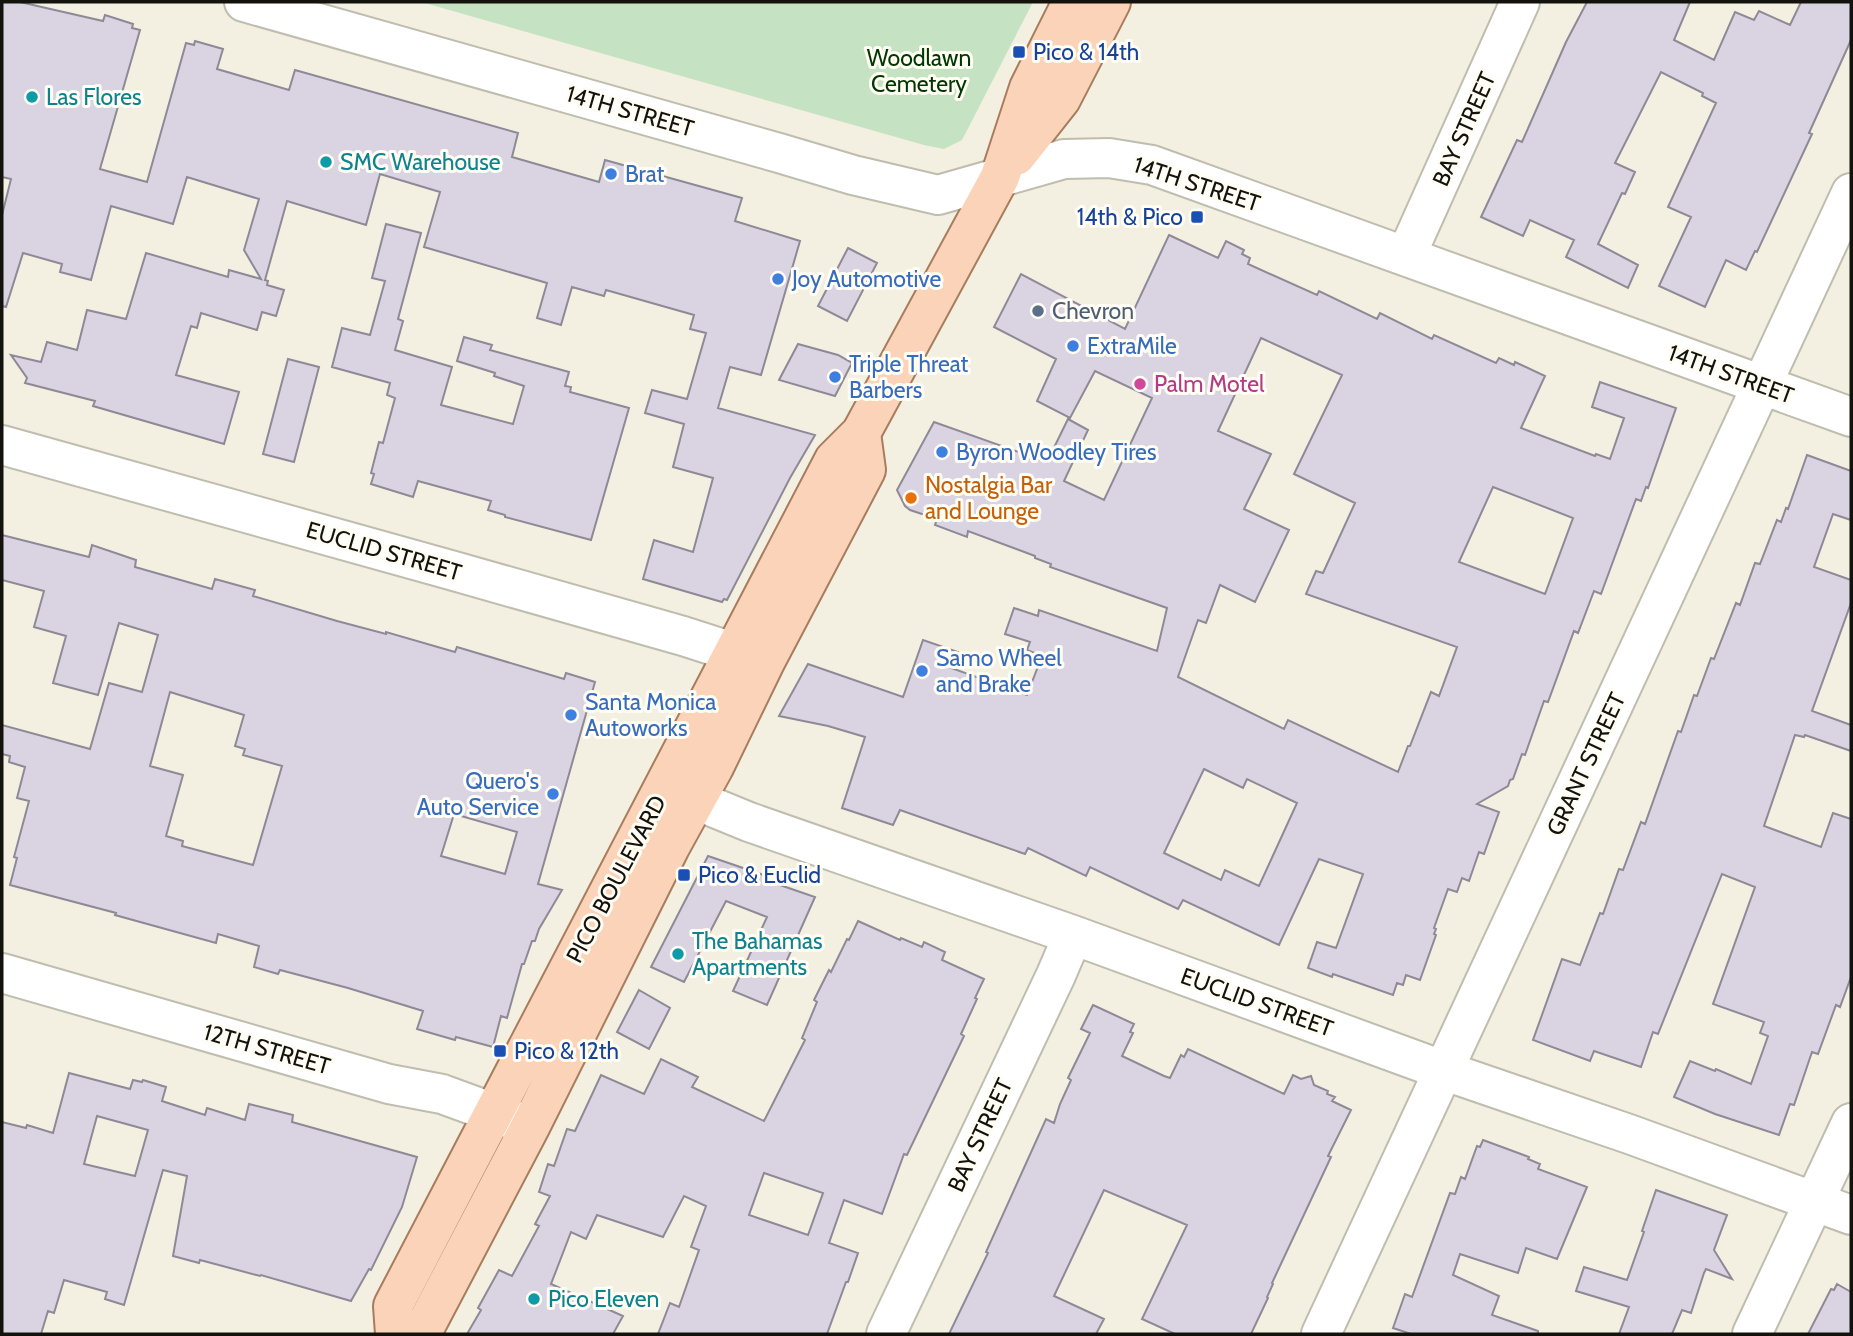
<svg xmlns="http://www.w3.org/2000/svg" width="1853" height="1336" viewBox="0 0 1853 1336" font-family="Cabin,sans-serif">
<rect width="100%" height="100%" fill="#f3f0e1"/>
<path fill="#c5e2c3" d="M421,2H1033L962,140L944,149L924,145Z"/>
<path fill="#dad4e2" stroke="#8e8996" stroke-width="2" fill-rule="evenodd" d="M2,2H20L103,21L105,15L133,24L132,28L140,30L100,169L107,171L147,182L186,43L194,45L195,41L223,49L217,69L289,90L295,70L518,133L512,157L599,182L605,160L742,198L735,221L800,241L761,375L730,367L718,408L815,435L790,478L727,600L724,599L722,602L643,579L654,540L693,552L713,478L673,467L684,424L645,413L652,390L687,399L706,333L690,329L694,315L606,290L604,296L572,287L561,325L537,318L547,283L424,247L440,192L380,174L366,225L287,201L265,280L268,281L267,285L284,290L276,316L262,312L257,330L201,313L197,328L191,326L176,375L239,392L224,444L93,406L95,401L25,383L27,378L11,355L41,362L47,342L77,350L87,310L126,319L146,253L228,277L229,270L261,279L244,250L259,199L187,177L173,224L111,206L91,280L60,272L62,264L23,253L6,307L2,306V215L11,179L2,177Z
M1587,2H1690L1674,40L1714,60L1735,12L1754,20L1759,11L1790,25L1801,2H1851V40L1809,133L1812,134L1757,252L1755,251L1746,270L1726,260L1705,307L1659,286L1691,217L1668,207L1716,103L1702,96L1703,93L1661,72L1615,163L1635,172L1625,194L1622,193L1598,244L1638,265L1628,288L1566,257L1574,240L1530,220L1523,236L1481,217L1517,140L1522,142L1566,42Z
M386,224L421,233L398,319L403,321L395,350L452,367L441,405L513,424L524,386L494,376L495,373L457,361L464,337L492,345L490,350L569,372L565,386L571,387L570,392L629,408L591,540L505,517V515L488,510L491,501L418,481L413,497L371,484L374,474L371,473L379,442L383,443L395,398L387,395L390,383L332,367L342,328L370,335L385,281L372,278Z
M1169,235L1218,258L1226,241L1244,250L1242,254L1250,258L1248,264L1317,295L1319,291L1377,319L1380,313L1432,339L1434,335L1496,363L1499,358L1514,365L1515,362L1545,376L1521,428L1595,456L1596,454L1610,459L1624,418L1592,407L1600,382L1676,408L1648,488L1646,487L1641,501L1636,499L1601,594L1594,591L1578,633L1574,631L1548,702L1544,701L1525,755L1522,754L1513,779L1510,780L1508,786L1477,804L1499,812L1484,854L1479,852L1469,881L1462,878L1457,892L1448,889L1434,928L1436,929L1434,934L1436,935L1420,980L1406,975L1403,985L1397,983L1393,995L1333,974L1332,977L1308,968L1317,942L1336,948L1363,874L1319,859L1279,945L1183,900L1178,909L1090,867L1086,876L1028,848L1025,854L900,810L893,825L842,808L865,737L828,726L779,716L808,664L903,697L923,640L958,652L951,668L1027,695L1042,656L1027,650L1030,642L1005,634L1014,608L1038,616L1039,610L1157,651L1167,608L1050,567L1051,564L1035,558V556L968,531L967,537L935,525L937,519L910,510L905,506L897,490L934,422L1047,462L1068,419L1088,430L1064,481L1104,500L1152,398L1095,371L1070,418L1037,401L1056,359L994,327L1021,274L1125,329ZM1261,338L1342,375L1294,474L1355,503L1323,573L1316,571L1306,594L1457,647L1439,696L1431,692L1410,746H1408L1398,772L1288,720L1284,729L1178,677L1198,620L1206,623L1220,585L1255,602L1289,530L1244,509L1271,454L1218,431ZM1493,487L1573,518L1545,594L1459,562ZM1204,769L1243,788L1247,779L1297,803L1259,886L1225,870L1221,880L1164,853Z
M848,248L877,263L847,321L818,306Z
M798,344L838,355L852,363L835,396L779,380Z
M288,359L319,367L294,462L263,454Z
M1807,455L1851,471V520L1833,514L1814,567L1851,580V603L1812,711L1851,725V751L1805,735L1804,737L1795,735L1764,826L1821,847L1833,813L1851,819V977L1840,1007L1836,1005L1818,1054L1812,1052L1794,1105L1790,1104L1779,1135L1715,1114L1674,1097L1690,1061L1715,1071L1716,1069L1751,1084L1768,1036L1760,1033L1764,1022L1713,1004L1755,887L1722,874L1658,1034L1653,1032L1641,1067L1594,1051L1590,1061L1533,1040L1562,959L1580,965L1600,913L1603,914L1619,869L1623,870L1641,822L1645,824L1678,731L1681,732L1694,695L1697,696L1711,658L1714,659L1736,603L1740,605L1755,563L1760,564L1777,520L1781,522L1786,508L1788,509Z
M2,535L89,557L92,545L136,560L135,567L212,589L215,579L255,590L253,596L337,621L386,634V632L455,652L457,647L564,679L566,673L595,682L538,884L562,890L539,929L535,941H532L524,964H522L507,1018L501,1016L493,1047L456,1037L455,1040L417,1029L423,1011L348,988L280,970L278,974L254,967L259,946L218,934L216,943L115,915L116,913L10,885L17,858L14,857L29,801L17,798L25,767L9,762L10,756L2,754V725L90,749L109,683L142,692L158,635L119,623L98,695L53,683L66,636L34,627L44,591L2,580ZM170,692L244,715L235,746L245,749L243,755L282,766L253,865L182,846L183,841L166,836L183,775L150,766ZM454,814L517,832L505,874L441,856Z
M708,856L781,881L780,885L815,897L767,1005L733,991L767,917L726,901L684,982L651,967Z
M858,921L900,940L901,938L922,947L924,942L945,952L942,960L984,979L975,998L977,999L961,1034L964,1036L907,1155L904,1154L882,1214L844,1200L829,1243L858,1253L848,1282H846L827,1334H658L670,1303L679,1307L699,1250L691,1247L706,1206L684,1196L663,1237L597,1215L586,1239L571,1232L551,1284L623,1316L613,1334H467L481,1310L478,1308L499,1270L512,1276L539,1226L535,1224L550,1196L539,1192L548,1164L554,1166L567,1129L575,1131L601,1075L644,1094L661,1059L698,1077L692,1087L764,1121L805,1040L802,1038L817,1002L814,1000L829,970L831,972L847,939L849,940ZM764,1173L823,1193L808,1235L749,1215Z
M639,990L670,1008L649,1049L617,1032Z
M1093,1005L1134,1024L1130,1032L1133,1033L1122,1056L1164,1076L1170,1078L1181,1055L1184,1057L1188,1049L1284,1094L1293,1075L1301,1079L1311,1076L1314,1085L1328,1091L1327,1094L1335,1097L1332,1101L1351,1110L1328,1156L1331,1157L1272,1283L1273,1284L1267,1297L1268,1298L1251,1334H1175L1142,1319L1187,1225L1104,1190L1054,1296L1104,1319L1096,1334H949L988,1253L986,1252L1046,1119L1054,1123L1060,1104L1071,1080L1068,1078L1090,1033L1081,1029Z
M69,1073L130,1089L133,1080L142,1082L143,1080L166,1087L162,1101L205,1115L207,1108L245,1120L249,1104L293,1115L292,1122L417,1157L402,1207L371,1270L369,1269L351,1301L261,1275L260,1276L200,1260L199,1263L173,1256L187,1176L163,1170L124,1305L105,1299L107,1292L64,1280L54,1313L48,1311L41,1334H2V1122L26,1128L27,1125L53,1133ZM97,1116L148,1130L135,1176L84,1164Z
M1483,1140L1529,1157L1528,1159L1540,1164L1538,1169L1587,1187L1557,1259L1526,1248L1518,1273L1460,1254L1453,1275L1499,1296L1492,1315L1538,1331V1334H1411L1393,1328L1405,1294L1412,1297L1450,1193L1455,1194L1461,1177L1465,1179L1477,1146L1480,1147Z
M1656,1190L1727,1215L1714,1250L1732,1279L1706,1269L1704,1273L1691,1313L1682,1310L1672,1334H1619L1629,1307L1576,1291L1584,1267L1627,1280L1644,1232L1642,1231Z
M1837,1284L1851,1292V1334H1808L1831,1289L1834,1290Z"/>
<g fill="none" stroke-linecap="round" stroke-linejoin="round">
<g stroke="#bfbdae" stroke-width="42">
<path id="minor" d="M244,2L779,153L853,175L938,195L1064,159L1109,158L1152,165L1851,417
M1406,256L1520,2
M2,445L454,571L683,636L764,662
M666,788L749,822L1073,935L1445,1071L1629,1134L1851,1215
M2,973L389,1084L442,1094L524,1124
M886,1334L1056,975L1073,935
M1321,1334C1499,955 1672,573 1851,193
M1752,1334L1851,1123"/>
</g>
<g stroke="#a87c5d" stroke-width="42">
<path id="major" d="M1016,156L1061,99L1111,2
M395,1334L393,1306L834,460L861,433L1000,177L1029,88L1072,2
M415,1334L425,1327L530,1127L670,847L714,767L765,662L866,470L861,433"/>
</g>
<use href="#minor" stroke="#fff" stroke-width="38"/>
<use href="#major" stroke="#fbd3b8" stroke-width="38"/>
</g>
<g fill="#1a4fb4" stroke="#fffdf4" stroke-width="2.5">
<rect x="1012" y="45" width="14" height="14" rx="3.5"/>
<rect x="1190" y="210" width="14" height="14" rx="3.5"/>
<rect x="677" y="868" width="14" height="14" rx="3.5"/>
<rect x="493" y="1044" width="14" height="14" rx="3.5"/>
</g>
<g fill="#0f9aa8" stroke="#fffdf4" stroke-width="2.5">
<circle cx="32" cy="97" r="7"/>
<circle cx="326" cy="162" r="7"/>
<circle cx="678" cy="954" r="7"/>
<circle cx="534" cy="1299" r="7"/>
</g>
<g fill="#3f7fe0" stroke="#fffdf4" stroke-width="2.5">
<circle cx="611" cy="174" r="7"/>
<circle cx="778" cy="279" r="7"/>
<circle cx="1073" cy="346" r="7"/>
<circle cx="835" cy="377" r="7"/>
<circle cx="942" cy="452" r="7"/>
<circle cx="922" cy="671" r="7"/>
<circle cx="571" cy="715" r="7"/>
<circle cx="553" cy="794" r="7"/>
</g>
<circle fill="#5c6f8a" stroke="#fffdf4" stroke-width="2.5" cx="1038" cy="311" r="7"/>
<circle fill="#d1479c" stroke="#fffdf4" stroke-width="2.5" cx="1140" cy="384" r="7"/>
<circle fill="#e8710a" stroke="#fffdf4" stroke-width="2.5" cx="911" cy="498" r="7"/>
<g text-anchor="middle" stroke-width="6" stroke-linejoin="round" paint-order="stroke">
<g font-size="23" fill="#164399" stroke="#fffdf4" text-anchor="start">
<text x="1033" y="60">Pico &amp; 14th</text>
<text x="1183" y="225" text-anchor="end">14th &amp; Pico</text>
<text x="698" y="883">Pico &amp; Euclid</text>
<text x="514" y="1059">Pico &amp; 12th</text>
</g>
<g font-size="23" fill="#003701" stroke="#fffdf4">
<text x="919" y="66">Woodlawn<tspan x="919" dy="26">Cemetery</tspan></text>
</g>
<g font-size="23" fill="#0d838f" stroke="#fffdf4" text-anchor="start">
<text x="46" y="105">Las Flores</text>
<text x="340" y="170">SMC Warehouse</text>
<text x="692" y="949">The Bahamas<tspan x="692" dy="26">Apartments</tspan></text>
<text x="548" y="1307">Pico Eleven</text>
</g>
<g font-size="23" fill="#13120d" stroke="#fffdf4">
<text transform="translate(630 111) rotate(16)" y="8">14TH STREET</text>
<text transform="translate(1464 129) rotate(-66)" y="8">BAY STREET</text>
<text transform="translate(1197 184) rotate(18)" y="8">14TH STREET</text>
<text transform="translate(1731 374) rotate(20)" y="8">14TH STREET</text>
<text transform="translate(384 551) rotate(16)" y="8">EUCLID STREET</text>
<text transform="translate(1586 764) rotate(-65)" y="8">GRANT STREET</text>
<text transform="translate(616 879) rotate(-62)" y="8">PICO BOULEVARD</text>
<text transform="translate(1257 1002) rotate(20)" y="8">EUCLID STREET</text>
<text transform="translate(267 1049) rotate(16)" y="8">12TH STREET</text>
<text transform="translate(980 1135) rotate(-65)" y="8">BAY STREET</text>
</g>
<g font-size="23" fill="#366cbe" stroke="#fffdf4" text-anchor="start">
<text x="625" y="182">Brat</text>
<text x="792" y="287">Joy Automotive</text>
<text x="1087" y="354">ExtraMile</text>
<text x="849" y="372">Triple Threat<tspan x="849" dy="26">Barbers</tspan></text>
<text x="956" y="460">Byron Woodley Tires</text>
<text x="936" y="666">Samo Wheel<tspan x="936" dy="26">and Brake</tspan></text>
<text x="585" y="710">Santa Monica<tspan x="585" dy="26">Autoworks</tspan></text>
<text x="539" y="789" text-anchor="end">Quero's<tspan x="539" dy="26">Auto Service</tspan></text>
</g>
<g font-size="23" fill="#4e5e75" stroke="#fffdf4" text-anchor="start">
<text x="1052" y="319">Chevron</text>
</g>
<g font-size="23" fill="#b23c85" stroke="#fffdf4" text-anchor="start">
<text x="1154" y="392">Palm Motel</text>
</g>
<g font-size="23" fill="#c56008" stroke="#fffdf4" text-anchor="start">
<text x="925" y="493">Nostalgia Bar<tspan x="925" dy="26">and Lounge</tspan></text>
</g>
</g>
<rect width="1853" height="1336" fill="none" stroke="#13120d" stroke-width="7"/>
</svg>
